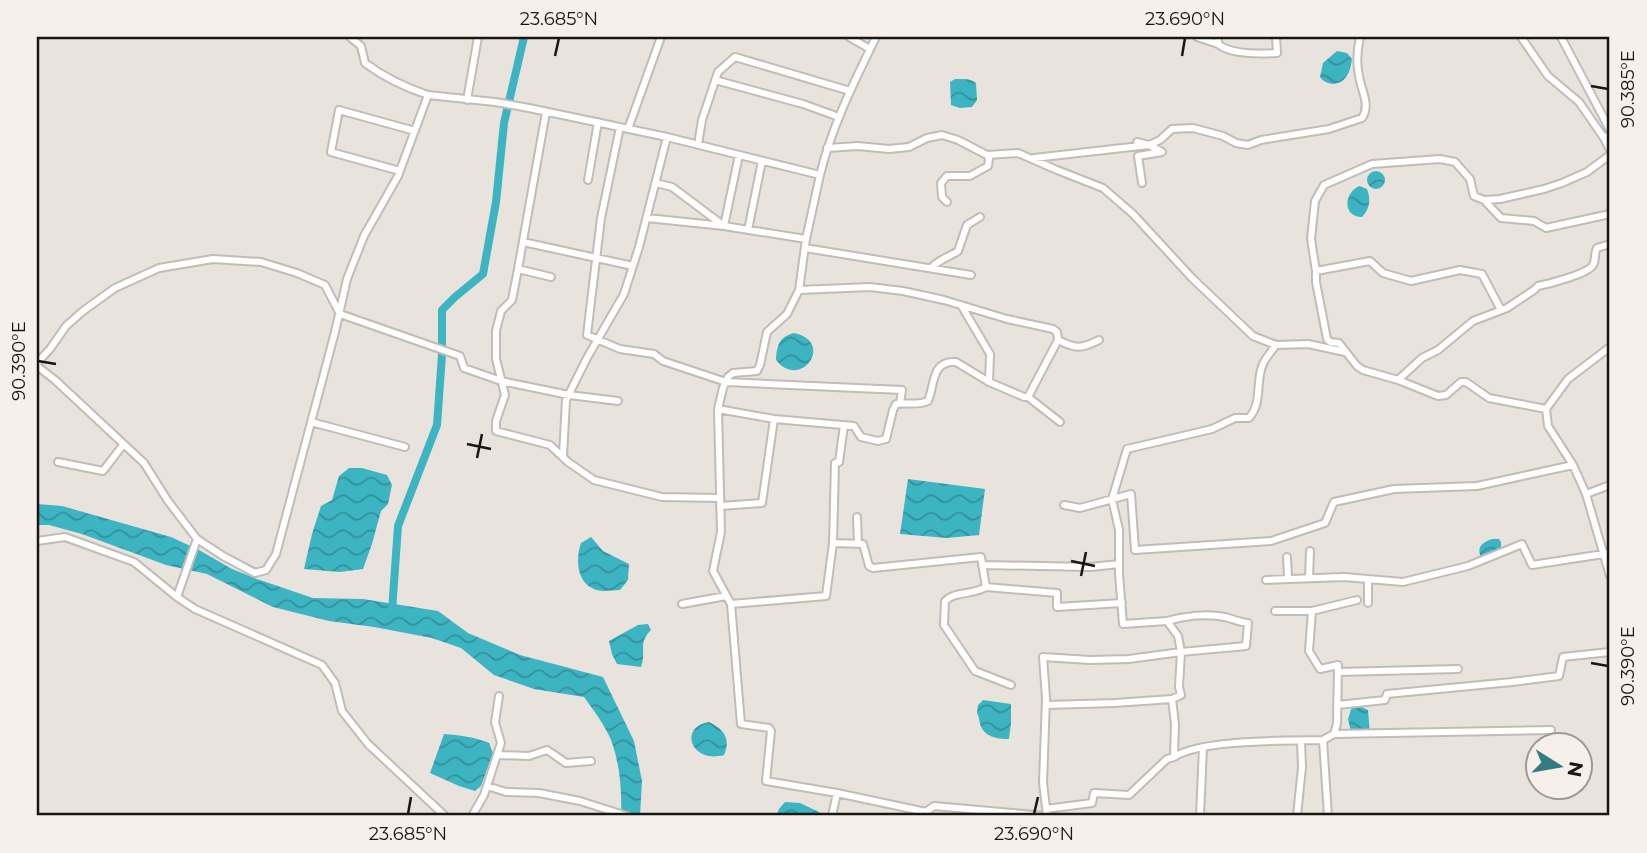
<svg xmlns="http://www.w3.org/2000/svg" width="1647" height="853" viewBox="0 0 1647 853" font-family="Montserrat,sans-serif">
<defs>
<pattern id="water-waves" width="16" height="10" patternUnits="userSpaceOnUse" patternTransform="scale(1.75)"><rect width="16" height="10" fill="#3db4c1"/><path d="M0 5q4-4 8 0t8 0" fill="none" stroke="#32919c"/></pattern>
</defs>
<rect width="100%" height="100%" fill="#e9e3dd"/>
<path fill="url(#water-waves)" d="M1337,51L1347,53L1352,59C1351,65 1350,72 1346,77C1340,86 1326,86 1320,77L1323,63Z
M955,79C962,79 971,78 976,83L977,100L972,107L960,108L951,105L950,82Z
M1367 180a9 9 0 1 1 18 0a9 9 0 1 1-18 0Z
M1359,186L1367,189C1371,199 1370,209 1362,217C1342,217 1344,193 1359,186Z
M794,333C836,342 800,391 776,360C777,345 779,337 794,333Z
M349,468H362L387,475L392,485L388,504L381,511L372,544L363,569L340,572L304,569L312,534L321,506L332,500L339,476Z
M908,479L985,489L979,535L947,538L900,534Z
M37,504L62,506L171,537L199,550L232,569L257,579L313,598L363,599L438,611L468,633L520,655L603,677L634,741L642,781L640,816H621C622,791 620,764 611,740C605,725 594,711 584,697L534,689L494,675L461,648L432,638L374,627L329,621L273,607L207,574L166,565L82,534L49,525H37Z
M591,537L603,551L629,564L628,580L620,590C611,590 600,593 592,588C576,580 576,557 581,543Z
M1492,539H1499L1501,542V553L1484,559L1481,557C1476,547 1483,542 1492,539Z
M648,624L651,630C637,644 647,651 641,667L617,664L612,654L609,641L638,625Z
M983,700L1011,704V723L1009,739C997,739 984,737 980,724C979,720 979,716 977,713L978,705Z
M1353,703L1368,710L1370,735L1352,737L1348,719Z
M709,722C724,729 731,739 724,755C691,764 678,727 709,722Z
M444,734C459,735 475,737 489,743L493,753L481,786L475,791L459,786L430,773Z
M785,802L800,803L819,812L821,816H776L779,809Z"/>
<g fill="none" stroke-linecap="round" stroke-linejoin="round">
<path stroke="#3db4c1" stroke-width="8" d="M392,611L398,526L437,425L442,355V310L455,297L483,274L496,202L504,123L524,37"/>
<g stroke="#c2bbb6" stroke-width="10">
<path id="street" d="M849,37L870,49
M1197,37L1218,44
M1218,37V44C1231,55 1260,54 1277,53L1276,37
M1521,37L1548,76L1579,102L1604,138L1610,135
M1561,37L1610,130
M351,38L361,46L365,63C385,78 404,87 428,95
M715,80L803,104L839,117
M467,100L478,37
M546,112L518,269L551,277
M620,127L601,218L587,335L620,349L654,354L663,361L726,382L902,390L900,403
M628,129L661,37
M1604,138L1610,150
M1137,142L1149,145L1160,140L1172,129L1193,128L1223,136L1236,143L1248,145L1261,140L1329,129L1362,118C1371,105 1361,90 1359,76C1356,62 1357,50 1360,37
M698,145L702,120L718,72L735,57L850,91
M827,148L858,146L889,149L909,147L927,138L942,135L958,140L987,155L989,158L988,166L970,176H947L941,183L942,197L947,202
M987,155L1018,153L1057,170L1103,188L1133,214L1192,278L1253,336L1276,345L1308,344L1345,352
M1610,155L1587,172L1562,183L1544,189L1500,199L1484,200L1474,196L1470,179L1455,162L1440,159L1372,164L1324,185L1315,201L1311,239L1316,271V282L1327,339L1330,342L1339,343L1357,366L1363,370L1398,380L1438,396L1446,395L1461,382H1466L1489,398L1546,409L1548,426L1573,465L1586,494L1610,576
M1034,158L1149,145L1162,152L1138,156L1142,183
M400,171L331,152L339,110L415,131
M820,175C832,126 854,82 876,37
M588,180L598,122
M656,183L672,187L724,226L806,239
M1484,200L1501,218L1534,221L1546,228L1610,214
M647,218L724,226L739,155
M748,230L762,161
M523,242L633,266
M805,248L971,275
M931,268C938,260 949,257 958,251L967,225L980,217
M518,269L512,300L501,311L496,331V359L505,395L496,421V431L550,445L568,462L594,480L662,497L720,498
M1316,271L1370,261L1383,273L1411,281L1460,270L1482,274L1501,310
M799,290L870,287L903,291L944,300L1007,319L1053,329L1057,332L1058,340C1076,349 1081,349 1099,340
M961,305L990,354L989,382
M37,363L50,349L66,326L83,311L115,288L159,268L213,259L261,262L297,273L325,285L340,314L460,356L464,368L501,381L569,395L618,401
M37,366L55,380L144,463L168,501L197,539L223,556L255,573L266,570L276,554L335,332L347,279L364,236L398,176L428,95L495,102L529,108L667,137L820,175L806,239L799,290L787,314L767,332L760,365L757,371L733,373L728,377L723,388L718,409L721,532L713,571L731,604L741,724L769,728L771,731L766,781L837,793L926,812V816
M1398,380L1422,358L1438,350L1473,321L1507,308L1534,290L1538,286C1548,284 1588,274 1593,265C1596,260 1594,253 1597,248L1610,244
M1028,397L1058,340
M718,409L774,419L854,426L861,437L878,441L886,439L893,410L896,404C907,402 917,406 928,401C935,385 931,360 956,362L989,382L1024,397H1028L1060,422
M1546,409L1568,379L1610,347
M311,422L405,447
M563,456L566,400L587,358L624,294L639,247L667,137
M58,462L103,471L123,445
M1586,494L1610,485
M1064,505L1080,508L1131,494L1135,550L1271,541L1325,523L1334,502L1394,489L1477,486L1573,465
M720,506L762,503L774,419
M857,517L858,544
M37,541L65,537L134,562L177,597L195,609L322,665L335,683L342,711L368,744L445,816
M833,543L863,544L869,566L873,568L981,557L986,587L1057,593V607L1122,603
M1287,557L1288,578
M982,565L1091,567L1119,564
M1309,578L1310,551
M1368,579V603
M1266,580L1344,577L1403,582L1468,566L1522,544L1532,565L1610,553
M986,587C973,595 955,591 945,601L944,625L975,671L1011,685
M177,597L197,539
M682,604L726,596
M731,604L826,596L833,543L835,463L839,462L844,425
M1275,611H1312L1357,600
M1312,611L1309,651L1320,669L1338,665L1337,724L1334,734L1323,740
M1167,621C1184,616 1207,613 1225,617C1233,619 1239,622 1248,623L1246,646L1181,652L1178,636L1167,621L1123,624L1119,574V530L1112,499L1127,449L1212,429L1235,418H1249C1263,402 1255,381 1263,364C1266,357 1272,351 1276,345
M1338,672L1458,669
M1046,705L1115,703L1172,699
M1337,705L1385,700L1387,694L1512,682L1559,676L1563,657L1610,652
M1334,734L1551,730
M498,755L529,756L547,750L566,763L591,761
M487,786L506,792L539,793L580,801L627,816
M1046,809L1092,803L1094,793L1129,795L1167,759L1174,757
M926,812L934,806L1045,816
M472,816L484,795L501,743L495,722L499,696
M832,816L837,793
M1047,816L1043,783L1046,698L1043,657L1090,660L1129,659L1181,652L1179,687L1181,695L1172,699L1175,724L1174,757C1202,739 1288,741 1323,740L1328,816
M1200,816L1203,747
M1297,816L1302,767L1301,741"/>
</g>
<use href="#street" stroke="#fff" stroke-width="6"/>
</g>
<path fill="none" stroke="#181614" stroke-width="2.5" d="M555,56L559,38M1182,56L1185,38M1591,86L1608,89M38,361L56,364M467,444L491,449M477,458L482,434M1071,561L1095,566M1081,576L1086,552M1591,663L1608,666M408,814L411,797M1034,814L1038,797"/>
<rect width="1647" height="853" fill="none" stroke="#f7f0ea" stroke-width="77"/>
<g transform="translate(1559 766) rotate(101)"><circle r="33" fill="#f7f0ea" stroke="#9e9994" stroke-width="2"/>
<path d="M0-5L12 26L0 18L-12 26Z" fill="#337b83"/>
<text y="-10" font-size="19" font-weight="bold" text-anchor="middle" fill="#181614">N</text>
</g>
<rect x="38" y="38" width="1570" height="776" fill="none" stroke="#181614" stroke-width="2.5"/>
<g font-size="18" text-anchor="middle" fill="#181614">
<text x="559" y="25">23.685°N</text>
<text x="1185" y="25">23.690°N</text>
<text transform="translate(1628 89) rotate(-90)" y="6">90.385°E</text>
<text transform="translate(19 361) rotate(-90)" y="6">90.390°E</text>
<text transform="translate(1628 666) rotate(-90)" y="6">90.390°E</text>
<text x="408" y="840">23.685°N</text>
<text x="1034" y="840">23.690°N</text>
</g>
</svg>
